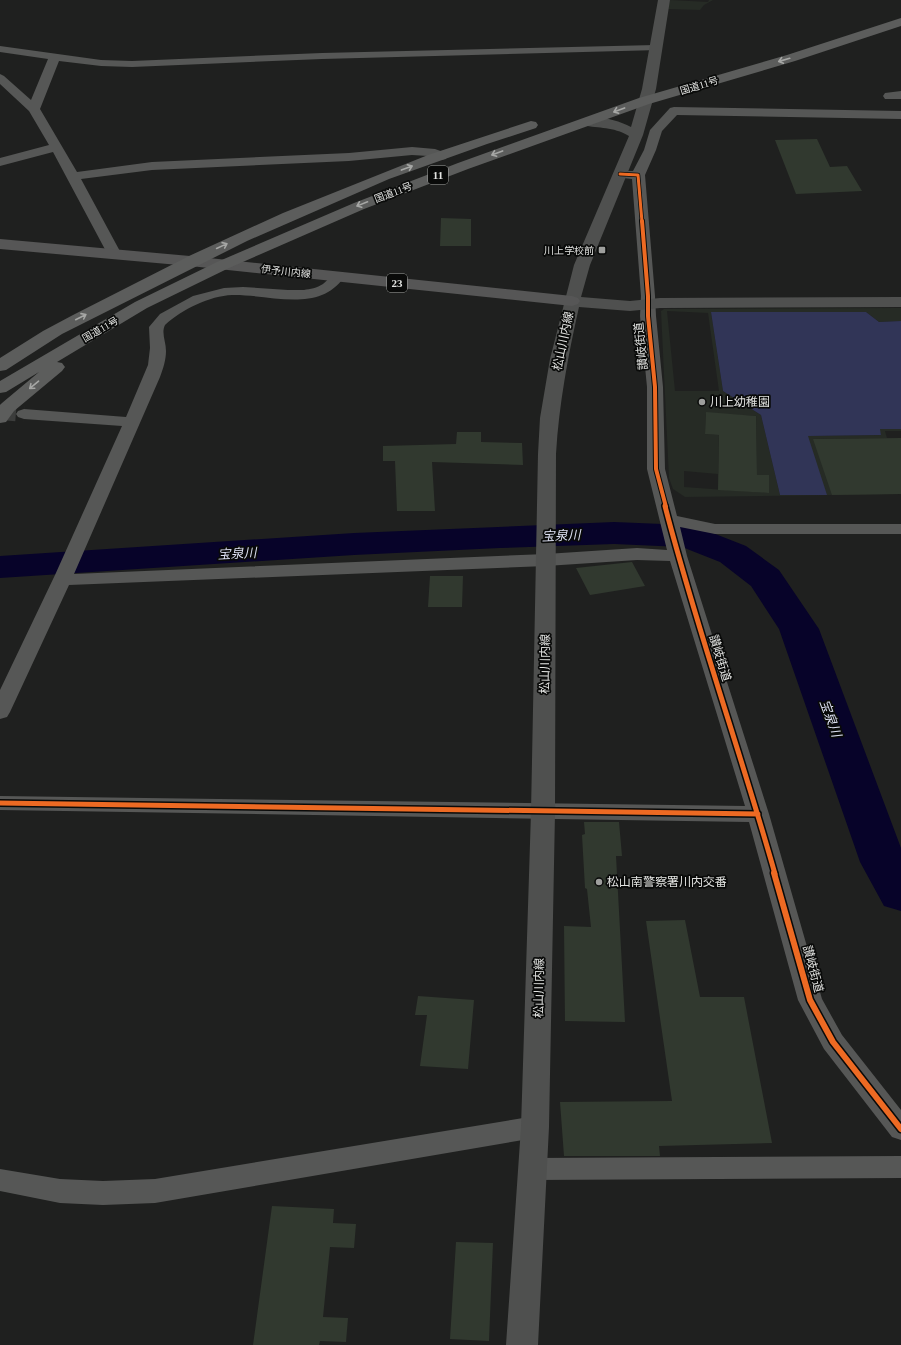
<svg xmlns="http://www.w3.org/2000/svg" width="901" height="1345" viewBox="0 0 901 1345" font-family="'Times New Roman','Noto Sans JP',serif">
<rect width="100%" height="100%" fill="#1f201f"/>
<path fill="#262b25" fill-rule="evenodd" d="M670,0L708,2L709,0H713L704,5L700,10L668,9Z
M901,308V321L879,322L866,312H711L723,391L761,415L780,495L807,436L881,435L879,429H901V431H885L887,438L813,439L901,494L685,497L673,489L669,478L661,311L664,309ZM667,311L708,313L719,391H675ZM706,413L756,416L757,475L769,476V493L684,487V471L718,474L719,435L705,434Z"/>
<path fill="#313557" d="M711,312H866L879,322L901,321V429H880L881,435L808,436L827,495H780L761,415L723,391Z"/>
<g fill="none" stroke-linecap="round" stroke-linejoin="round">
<path fill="#070329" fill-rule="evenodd" d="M614,522L687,525L700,528L746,546L779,570L819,629L901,848V911L884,906L860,862L779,629L751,586L720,562L682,547L614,544L500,548L354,555L0,578V556L354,533Z"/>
</g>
<path fill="#31392f" d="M817,139L830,167L847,166L862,191L796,194L775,140Z
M441,218L471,219V246H440Z
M706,412L756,416L757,475H769V493L718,490L719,435L705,434Z
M457,432H481V442L522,443L523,465L432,462L435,511H397L395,461H383V446L456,444Z
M901,438V494L832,495L813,439Z
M632,562L645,586L590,595L576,568Z
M430,576H463L462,607H428Z
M584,822H619L622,856H616L625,1022L565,1021L564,926L591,927L587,889L585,888L582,835L585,834Z
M685,920L700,997H744L772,1143L659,1146L660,1156H564L560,1102L672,1101L646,921Z
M418,996L474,1000L468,1069L420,1066L427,1015H415Z
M272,1206L334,1209L333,1223L356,1224L354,1248L330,1247L323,1317L348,1318L346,1342L320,1341L319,1345H253Z
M456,1242L493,1243L489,1341L450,1339Z"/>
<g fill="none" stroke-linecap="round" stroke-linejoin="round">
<path stroke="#3c3d3c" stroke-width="16" stroke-dasharray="16 8" stroke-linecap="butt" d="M0,412L24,414"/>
<path fill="#565756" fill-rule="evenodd" d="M655,45L659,46L661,48L659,50L322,59L132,67L101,66L59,61L40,109L77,172L152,162L349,153L412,147L435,149L446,153L447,156L446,159L441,160L428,156L412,155L349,161L152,170L81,179L122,255L120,258L115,259L110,258L108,255L53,152L0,166V158L49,145L29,111L0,84V74L4,76L31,100L48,59L0,52V46L101,60L132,61L322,53Z
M901,91V99H885L883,96L885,93Z
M674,107L901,111V119L677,115L662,131L656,150L645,175L655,296L656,316L663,387L665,469L677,516L715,524H901V534H715L680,527L687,556L769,814L822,999L842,1035L901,1110V1140L892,1137L824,1049L798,1000L749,822L0,810V796L745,806L670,561L637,560L546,566L69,585L10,712L7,717L0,719V690L55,575L122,426L24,419L18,417L16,414L18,411L24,409L126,417L148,365L150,348L149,327L160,314L193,296L224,288L243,287L288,290H304C310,289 317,288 323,284C331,278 331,271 342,274L344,277C319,314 269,294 232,295C210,296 182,309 165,325C161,333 166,342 166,351C166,360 163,369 160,377L74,574L546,554L637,548L667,550L647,469V387L640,316L641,296L632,179L615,177L613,174L615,171H633L644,150L650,130L670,108Z
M535,1116L544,1119L548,1127L544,1135L535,1138L155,1203L103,1205L60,1203L0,1191V1169L60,1179L103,1181L155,1179Z
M901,1156V1178L533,1180L523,1177L520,1169L523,1161L533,1158Z"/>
<path fill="#4f504f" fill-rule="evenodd" d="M658,0H670L656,89L643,135L590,265L581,297L630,301L660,298L901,297V307L660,308L630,311L579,307C568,356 559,404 556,454L555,812L549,1127L538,1345H506L521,1127L531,812L538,454L540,418L550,359L574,265L629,136C612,126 600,129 583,125L581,122L583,119C598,115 617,120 631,127L642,89Z"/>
<path fill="#565656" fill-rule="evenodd" d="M0,239L190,256L572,296L578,298L580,301L578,304L572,306L190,266L0,249Z"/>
<path fill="#5c5d5c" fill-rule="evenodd" d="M901,18V26L795,61L649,104L468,169L364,209L229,268L147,308L57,362L62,363L65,367L62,371L14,411L6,422L0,423V405L2,403L39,372L6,392L0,393V381L135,302L217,262L354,203L458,163L639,98L787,55Z
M531,121L536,122L538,125L536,128L487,144L389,179L247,241L62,334L6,370L0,371V358L43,331L73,315L189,256L283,213L428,155Z"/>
<g stroke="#090a09" stroke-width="4.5">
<path id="cycleway-far3" d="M620,174L638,175L642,222"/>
</g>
<g stroke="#090a09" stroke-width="6">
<path id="cycleway-far2" d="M642,221L648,296V316L655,387L656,469L666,507"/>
</g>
<g stroke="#090a09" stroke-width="8">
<path id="cycleway-far1" d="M665,506C697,630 740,750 775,874
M0,803L758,814"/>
</g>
<g stroke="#090a09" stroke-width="9">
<path id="cycleway" d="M774,873L810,1000L833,1042L901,1129"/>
</g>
<use href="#cycleway-far3" stroke="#ed6a23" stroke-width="3"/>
<use href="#cycleway-far2" stroke="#ed6a23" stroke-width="4"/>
<use href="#cycleway-far1" stroke="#ed6a23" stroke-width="5"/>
<use href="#cycleway" stroke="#ed6a23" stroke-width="6"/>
</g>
<defs><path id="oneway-shaft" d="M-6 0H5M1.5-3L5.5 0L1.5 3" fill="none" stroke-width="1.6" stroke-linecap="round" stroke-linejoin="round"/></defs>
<g stroke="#a6a7a5">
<use href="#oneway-shaft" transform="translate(784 60) rotate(164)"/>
<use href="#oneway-shaft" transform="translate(619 110) rotate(160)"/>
<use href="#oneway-shaft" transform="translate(497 153) rotate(160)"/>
<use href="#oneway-shaft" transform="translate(407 168) rotate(-20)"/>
<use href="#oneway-shaft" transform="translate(362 204) rotate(158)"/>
<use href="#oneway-shaft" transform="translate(222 246) rotate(-25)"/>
<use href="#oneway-shaft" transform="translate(81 317) rotate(-27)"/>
<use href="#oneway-shaft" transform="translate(34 385) rotate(140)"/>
</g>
<g fill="#9e9f9d" stroke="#090a09" stroke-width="1.5">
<rect x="598" y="246" width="8" height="8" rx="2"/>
<circle cx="702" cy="402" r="4"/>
<circle cx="599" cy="882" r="4"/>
</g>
<g text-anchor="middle" stroke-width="3.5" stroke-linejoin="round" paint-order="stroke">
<g font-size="10" fill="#e2e3e1" stroke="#090a09">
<text transform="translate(699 85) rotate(-17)" y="4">国道11号</text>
<text transform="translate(393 192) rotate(-21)" y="4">国道11号</text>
<text transform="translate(286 271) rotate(6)" y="4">伊予川内線</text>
<text transform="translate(100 329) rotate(-30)" y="4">国道11号</text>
</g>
<g font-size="10" fill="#e2e3e1" stroke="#090a09" text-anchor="end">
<text x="594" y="254">川上学校前</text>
</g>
<g fill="#090a09" stroke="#a1a2a0" stroke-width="1">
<rect x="428" y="166" width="20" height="18" rx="3"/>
<rect x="387" y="274" width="20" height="18" rx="3"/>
</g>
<g font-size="11" font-weight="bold" fill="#e2e3e1">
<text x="438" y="179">11</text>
<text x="397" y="287">23</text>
</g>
<g font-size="12" fill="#e2e3e1" stroke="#090a09">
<text transform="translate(563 341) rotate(-78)" y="4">松山川内線</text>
<text transform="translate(641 346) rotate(-96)" y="4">讃岐街道</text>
<text transform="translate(720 658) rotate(73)" y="4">讃岐街道</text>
<text transform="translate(545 664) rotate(-89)" y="4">松山川内線</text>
<text transform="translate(813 969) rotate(75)" y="4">讃岐街道</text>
<text transform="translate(539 988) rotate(-89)" y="4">松山川内線</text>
</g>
<g font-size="12" fill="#e2e3e1" stroke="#090a09" text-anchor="start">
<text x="710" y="406">川上幼稚園</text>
<text x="607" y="886">松山南警察署川内交番</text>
</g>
<g font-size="13" font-style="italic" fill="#dcdff1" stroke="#090a09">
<text transform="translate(561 535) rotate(-2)" y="5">宝泉川</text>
<text transform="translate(237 553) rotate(-3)" y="5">宝泉川</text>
<text transform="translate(831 718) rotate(70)" y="5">宝泉川</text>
</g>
</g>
</svg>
